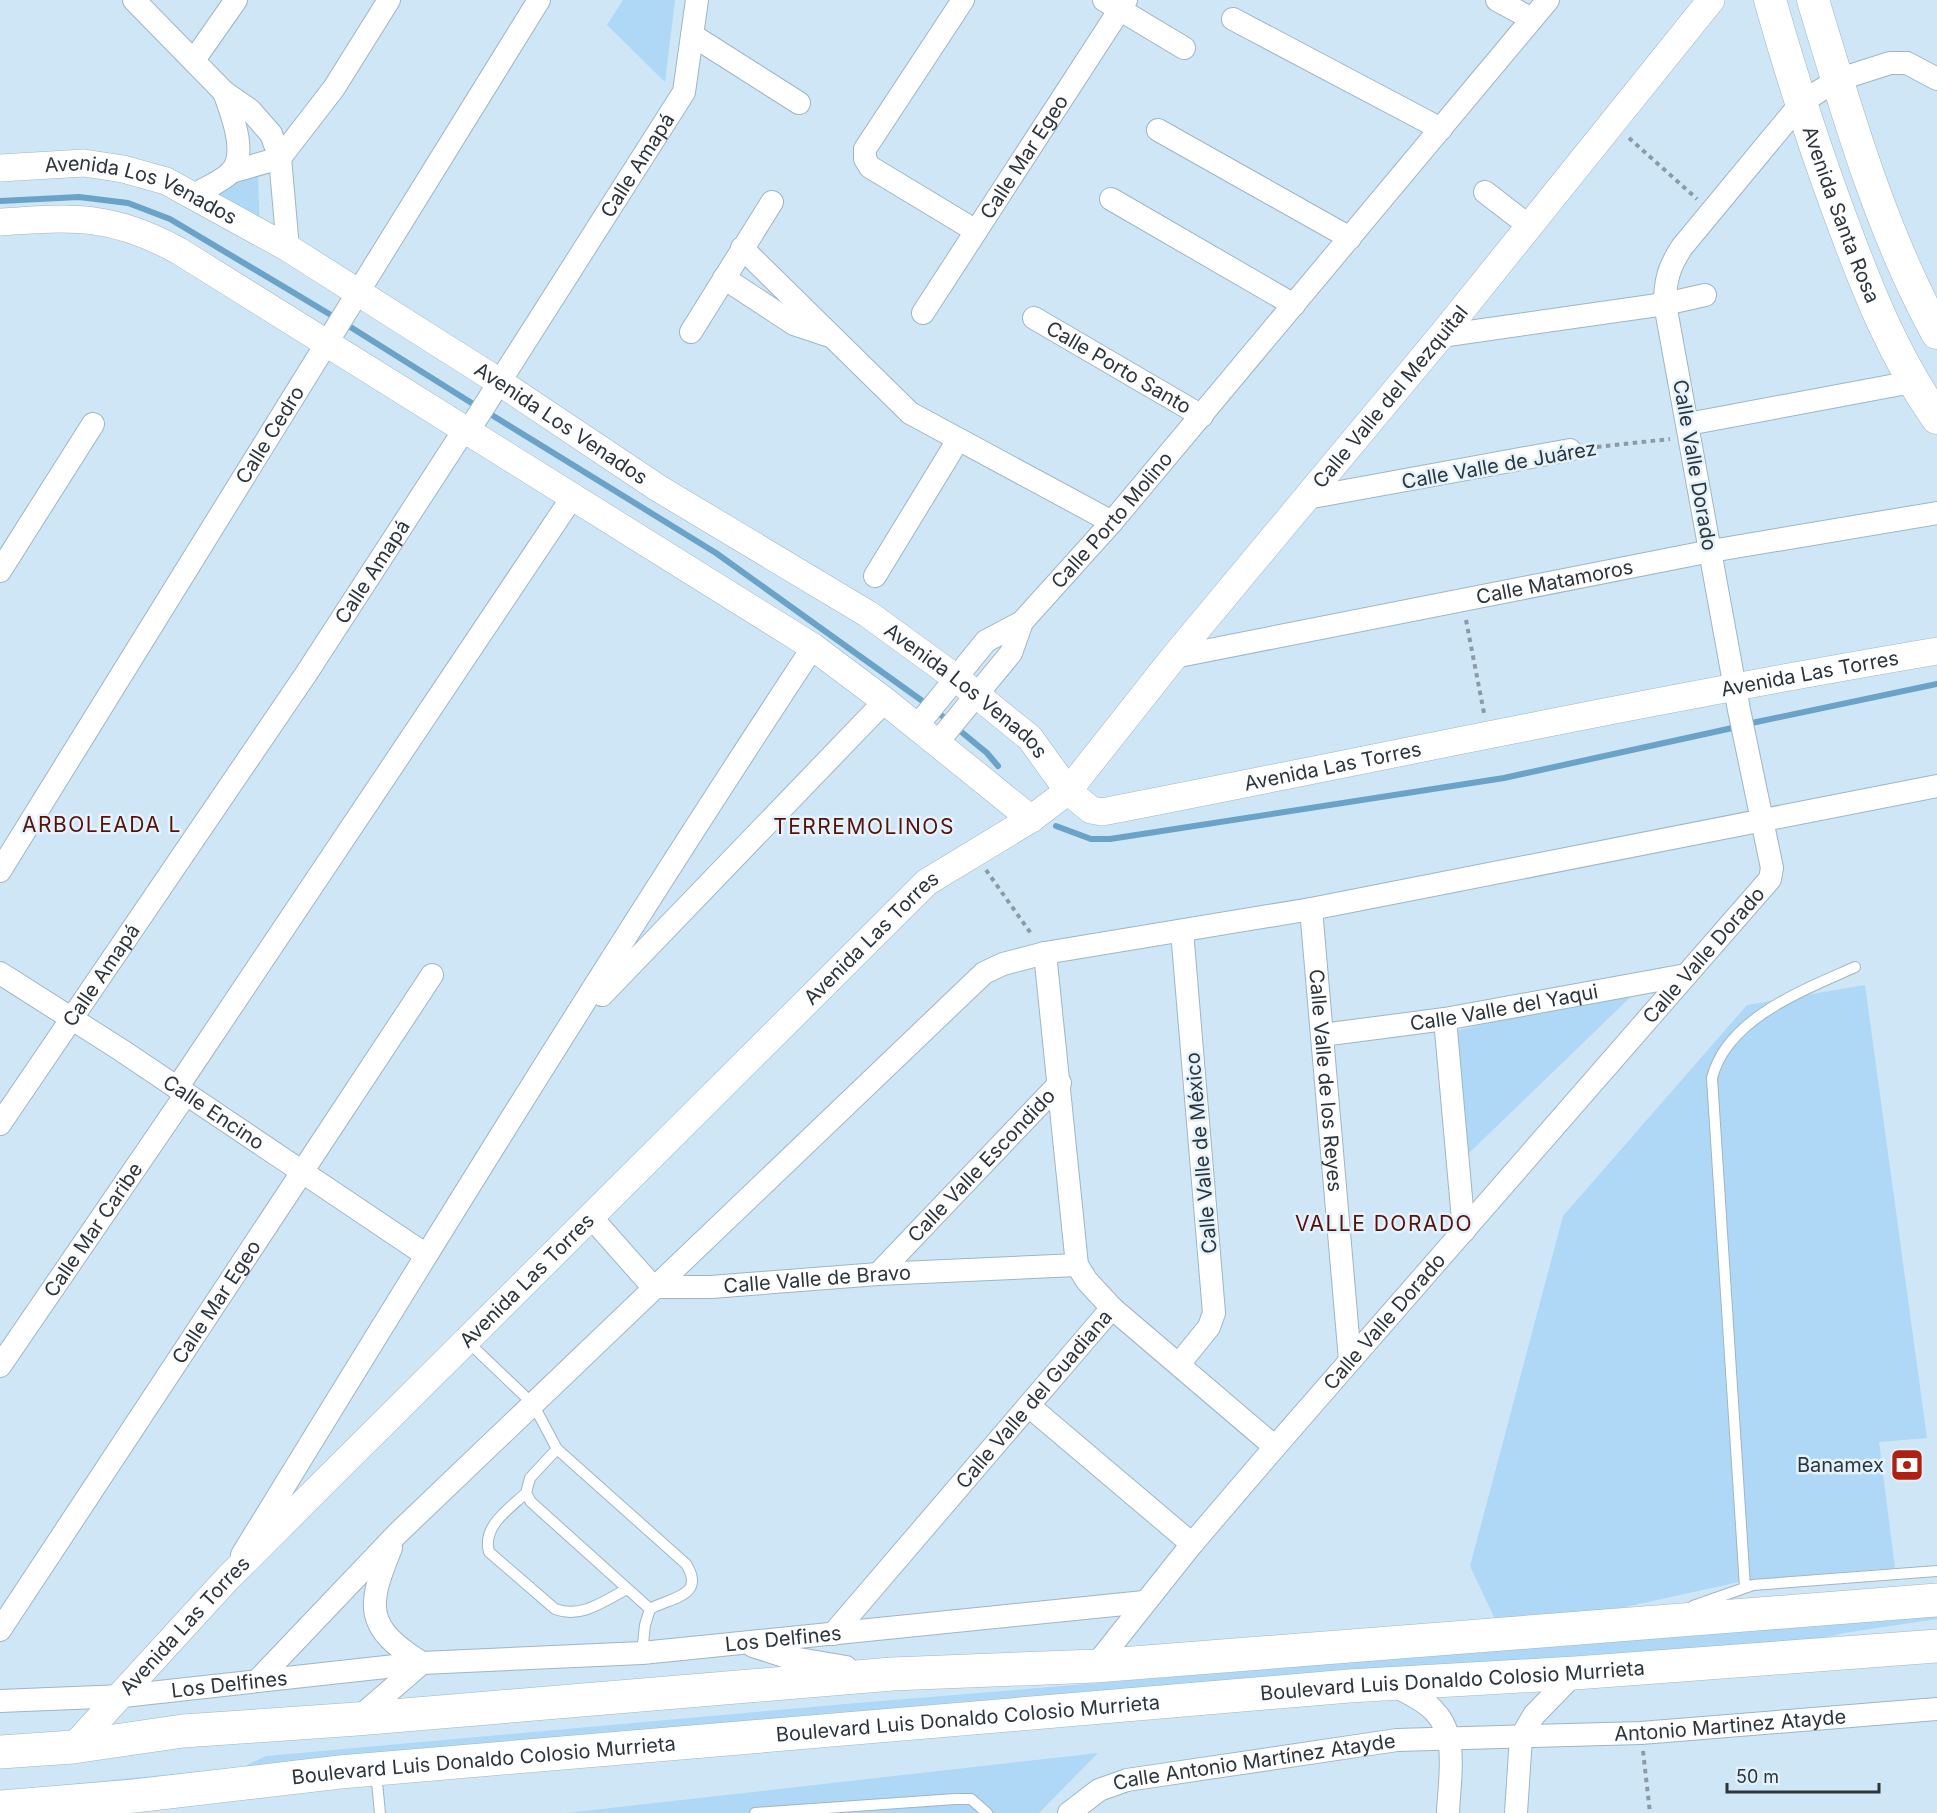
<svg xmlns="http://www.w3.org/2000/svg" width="1937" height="1813" viewBox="0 0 1937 1813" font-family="Inter,sans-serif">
<rect width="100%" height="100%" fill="#cfe6f7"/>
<path fill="#aed8f6" d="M623,0H675L665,82L607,25Z
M258,174L260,233L204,200L221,187Z
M1865,985L1927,1438L1879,1442L1895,1568L1748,1580L1502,1634L1470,1566L1563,1216L1747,1005Z
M1642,986L1465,1157L1443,1034Z
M1937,1614V1619L1844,1633L1774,1650L0,1791L243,1767L266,1756L844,1704Z
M1098,1753L1039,1813H566Z"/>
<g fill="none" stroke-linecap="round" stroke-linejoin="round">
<path stroke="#6aa2c8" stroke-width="6" d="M0,201L79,197L128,203L170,219L336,318
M344,323L478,407
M487,412L716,553L928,705
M936,711L987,753L998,766
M1747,724L1937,684
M1056,826L1091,839H1110L1504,778L1737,727"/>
<g stroke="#9fb5c5" stroke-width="12">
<path id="service" d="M467,1341L533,1404L557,1449L686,1564C706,1596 672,1597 650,1609L645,1625L642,1653
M557,1449L530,1478L526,1493L531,1502L650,1609
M526,1493C509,1509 482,1526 489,1552L555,1609C581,1619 604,1601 627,1589
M1745,1587L1712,1078C1727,1018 1804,990 1855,967
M1693,1606L1753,1585L1937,1571
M376,1772L380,1813
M755,1813L955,1799H971L987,1813"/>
</g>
<g stroke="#9fb5c5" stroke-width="24">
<g id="minor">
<path d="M134,0L224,92L250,110L271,134L280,158L288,248"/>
<path d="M963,0L865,149V159L870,167L976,231"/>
<path d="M1104,0L1184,48"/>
<path d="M1497,0L1532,19"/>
<path d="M1233,19L1441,129"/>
<path d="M692,35L799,103"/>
<path d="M194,60L236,0"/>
<path d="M1158,130L1350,238"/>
<path d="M280,158L334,88L389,0"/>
<path d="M231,172L280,158"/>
<path d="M1485,192L1529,226"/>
<path d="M194,195C205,188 221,182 230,173C249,155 231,112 224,92"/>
<path d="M1111,199L1294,305"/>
<path d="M742,248L910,413L1112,522"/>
<path d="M724,278L794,324L827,335"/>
<path id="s1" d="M923,313L1126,0"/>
<path id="s2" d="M1034,318L1202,416"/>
<path d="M691,332L772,202"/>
<path d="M1441,336L1665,304L1705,295"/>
<path d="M1688,424L1912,382"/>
<path d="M1307,498L1570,450"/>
<path d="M0,571L93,424"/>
<path d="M875,576L958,440"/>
<path id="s3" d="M1174,657L1711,551L1937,513"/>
<path id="s4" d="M917,726L986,641L1022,622L1112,522L1548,0"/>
<path d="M937,743L1011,653L1022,622"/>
<path id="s5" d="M0,871L539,0"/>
<path id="s6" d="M1311,909L1350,1360"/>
<path id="s7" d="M0,973L121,1050L426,1255"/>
<path d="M602,995L885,701"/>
<path d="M1445,1019L1464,1231"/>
<path id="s8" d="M1322,1035L1445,1019L1686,975"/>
<path d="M177,1088L573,496"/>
<path id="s9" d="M0,1124L306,674L457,441L469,430L684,92L697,0"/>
<path id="s10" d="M591,1217L653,1287H711L878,1274L1077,1265"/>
<path id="s11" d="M878,1274L1060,1083"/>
<path d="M1112,1308L1275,1447"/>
<path d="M1179,1364L1209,1327L1214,1313L1182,931"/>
<path id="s12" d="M0,1366L186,1094"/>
<path d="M1029,1406L1192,1544"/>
<path d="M391,1548C367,1606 364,1627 422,1663"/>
<path d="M242,1555C429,1250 616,946 813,647"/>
<path id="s13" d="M0,1630L432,975"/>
<path id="s14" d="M833,1634L1112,1308L1087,1281L1077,1265L1045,953"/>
<path d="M753,1646L787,1657L846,1667"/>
<path id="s15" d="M1095,1666L1192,1544L1275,1447L1770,879L1772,868L1739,710L1665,304C1665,280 1669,267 1682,247L1802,102L1837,80L1890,63H1907L1937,79"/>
<path d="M257,1681L397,1534L984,973L1003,964L1045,953L1311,909L1937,786"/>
<path d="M1391,1684C1405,1692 1424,1699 1435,1712C1459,1737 1449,1781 1448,1813"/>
<path id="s16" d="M0,1701L123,1696L422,1663"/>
<path id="s17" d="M357,1719L422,1663L642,1653L1144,1602"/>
<path id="s18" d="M1069,1813L1099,1790L1127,1780L1397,1740L1641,1733L1937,1709"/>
<path d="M1516,1813L1521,1737L1534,1715L1575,1673"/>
</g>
</g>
<g stroke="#9fb5c5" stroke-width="28">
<g id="tertiary">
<path id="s19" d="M0,168L84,163L123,169L166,181L288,248L498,381L658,488L868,614L956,678L1030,738L1068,791L1091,810L1102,812C1380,758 1658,698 1937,651"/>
<path d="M0,222C74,217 112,214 179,251L813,647L885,701L1031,819"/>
<path id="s20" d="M73,1747L227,1579L927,882L1031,819L1068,791L1174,657L1441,336L1711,0"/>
</g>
</g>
<g stroke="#9fb5c5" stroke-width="33">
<g id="secondary">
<path id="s21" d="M1770,0C1791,74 1815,149 1842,221C1868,291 1894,357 1937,418"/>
<path d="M1813,0C1847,112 1880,229 1937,333"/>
</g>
</g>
<g stroke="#9fb5c5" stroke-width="34">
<g id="trunk">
<path d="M0,1752L73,1747L183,1731L357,1719L892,1674L1095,1666L1937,1600"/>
<path id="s22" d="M0,1807L134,1796L340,1772L1349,1686L1575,1673L1937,1646"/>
</g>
</g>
<path stroke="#8a9ba7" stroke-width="4" stroke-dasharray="4.5 4.5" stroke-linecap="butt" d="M1629,138L1697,199
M1588,448L1670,439
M1466,620L1484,713
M986,870L1032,935
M1643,1751L1650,1813"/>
<use href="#service" stroke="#fff" stroke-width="10"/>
<use href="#minor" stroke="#fff" stroke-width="22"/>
<use href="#tertiary" stroke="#fff" stroke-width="27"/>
<use href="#secondary" stroke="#fff" stroke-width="32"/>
<use href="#trunk" stroke="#fff" stroke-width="33"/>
</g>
<defs>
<g id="bank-square" transform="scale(1.725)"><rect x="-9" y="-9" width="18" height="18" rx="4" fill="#af2013" stroke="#e4f2fc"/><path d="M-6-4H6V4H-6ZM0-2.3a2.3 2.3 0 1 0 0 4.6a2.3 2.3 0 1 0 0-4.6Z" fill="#fff"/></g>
</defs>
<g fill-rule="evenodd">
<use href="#bank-square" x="1907" y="1465"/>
</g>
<g text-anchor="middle" stroke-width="5" stroke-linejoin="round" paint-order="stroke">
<g font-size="20" fill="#2c353c" stroke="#e4f2fc">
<text dy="7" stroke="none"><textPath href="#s1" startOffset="186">Calle Mar Egeo</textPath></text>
<text dy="7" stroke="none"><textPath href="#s9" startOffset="1152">Calle Amapá</textPath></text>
<text dy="7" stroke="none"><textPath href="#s19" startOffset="146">Avenida Los Venados</textPath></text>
<text dy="7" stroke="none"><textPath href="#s21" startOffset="226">Avenida Santa Rosa</textPath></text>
<text dy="7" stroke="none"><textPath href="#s2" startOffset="98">Calle Porto Santo</textPath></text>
<text dy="7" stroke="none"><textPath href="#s20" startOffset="1893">Calle Valle del Mezquital</textPath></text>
<text dy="7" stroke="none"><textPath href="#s19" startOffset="632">Avenida Los Venados</textPath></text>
<text dy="7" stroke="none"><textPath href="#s5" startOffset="513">Calle Cedro</textPath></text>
<text transform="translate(1499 465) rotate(-10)" y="7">Calle Valle de Juárez</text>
<text transform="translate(1695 465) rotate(80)" y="7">Calle Valle Dorado</text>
<text dy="7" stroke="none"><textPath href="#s4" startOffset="286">Calle Porto Molino</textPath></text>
<text dy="7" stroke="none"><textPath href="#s9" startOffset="666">Calle Amapá</textPath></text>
<text dy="7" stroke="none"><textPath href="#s3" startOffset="388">Calle Matamoros</textPath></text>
<text dy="7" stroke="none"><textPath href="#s19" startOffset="2025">Avenida Las Torres</textPath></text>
<text dy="7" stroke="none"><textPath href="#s19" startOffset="1118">Avenida Los Venados</textPath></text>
<text dy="7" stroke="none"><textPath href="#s19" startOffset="1539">Avenida Las Torres</textPath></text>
<text dy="7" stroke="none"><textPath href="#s20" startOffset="1137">Avenida Las Torres</textPath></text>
<text dy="7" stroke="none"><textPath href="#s15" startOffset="936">Calle Valle Dorado</textPath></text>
<text dy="7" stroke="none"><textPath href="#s9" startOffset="180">Calle Amapá</textPath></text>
<text dy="7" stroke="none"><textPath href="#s8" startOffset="184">Calle Valle del Yaqui</textPath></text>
<text dy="7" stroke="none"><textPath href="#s6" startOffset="172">Calle Valle de los Reyes</textPath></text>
<text dy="7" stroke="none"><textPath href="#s7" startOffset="255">Calle Encino</textPath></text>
<text transform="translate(1201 1153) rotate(-95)" y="7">Calle Valle de México</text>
<text dy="7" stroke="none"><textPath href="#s11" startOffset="150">Calle Valle Escondido</textPath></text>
<text dy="7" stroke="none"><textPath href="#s12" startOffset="165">Calle Mar Caribe</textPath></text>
<text dy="7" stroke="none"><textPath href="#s10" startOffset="258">Calle Valle de Bravo</textPath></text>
<text dy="7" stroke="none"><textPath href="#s20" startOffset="651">Avenida Las Torres</textPath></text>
<text dy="7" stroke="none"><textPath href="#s13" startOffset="393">Calle Mar Egeo</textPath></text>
<text dy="7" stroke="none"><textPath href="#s15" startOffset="450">Calle Valle Dorado</textPath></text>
<text dy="7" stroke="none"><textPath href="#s14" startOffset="309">Calle Valle del Guadiana</textPath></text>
<text dy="7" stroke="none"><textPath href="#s20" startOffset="165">Avenida Las Torres</textPath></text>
<text dy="7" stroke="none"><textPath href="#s17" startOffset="448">Los Delfines</textPath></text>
<text dy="7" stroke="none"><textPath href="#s22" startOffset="1458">Boulevard Luis Donaldo Colosio Murrieta</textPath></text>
<text dy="7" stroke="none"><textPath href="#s16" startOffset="230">Los Delfines</textPath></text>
<text dy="7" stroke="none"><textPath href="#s22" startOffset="972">Boulevard Luis Donaldo Colosio Murrieta</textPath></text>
<text dy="7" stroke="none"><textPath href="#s18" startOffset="674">Antonio Martinez Atayde</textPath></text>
<text dy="7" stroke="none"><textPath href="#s22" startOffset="486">Boulevard Luis Donaldo Colosio Murrieta</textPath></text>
<text dy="7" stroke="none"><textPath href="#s18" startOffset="196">Calle Antonio Martínez Atayde</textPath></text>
</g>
<g font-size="20" fill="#2c353c" stroke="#e4f2fc" text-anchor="end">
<text x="1884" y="1472">Banamex</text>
</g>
<g font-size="21" letter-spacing="1.5" fill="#55110a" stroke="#e4f2fc">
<text x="102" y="832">ARBOLEADA L</text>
<text x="864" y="834">TERREMOLINOS</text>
<text x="1384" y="1231">VALLE DORADO</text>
</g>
</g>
<path d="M1727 1783v9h152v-9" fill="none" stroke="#2c353c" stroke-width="3"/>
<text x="1736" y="1783" font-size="18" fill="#2c353c" stroke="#e4f2fc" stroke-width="4.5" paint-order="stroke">50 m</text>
</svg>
